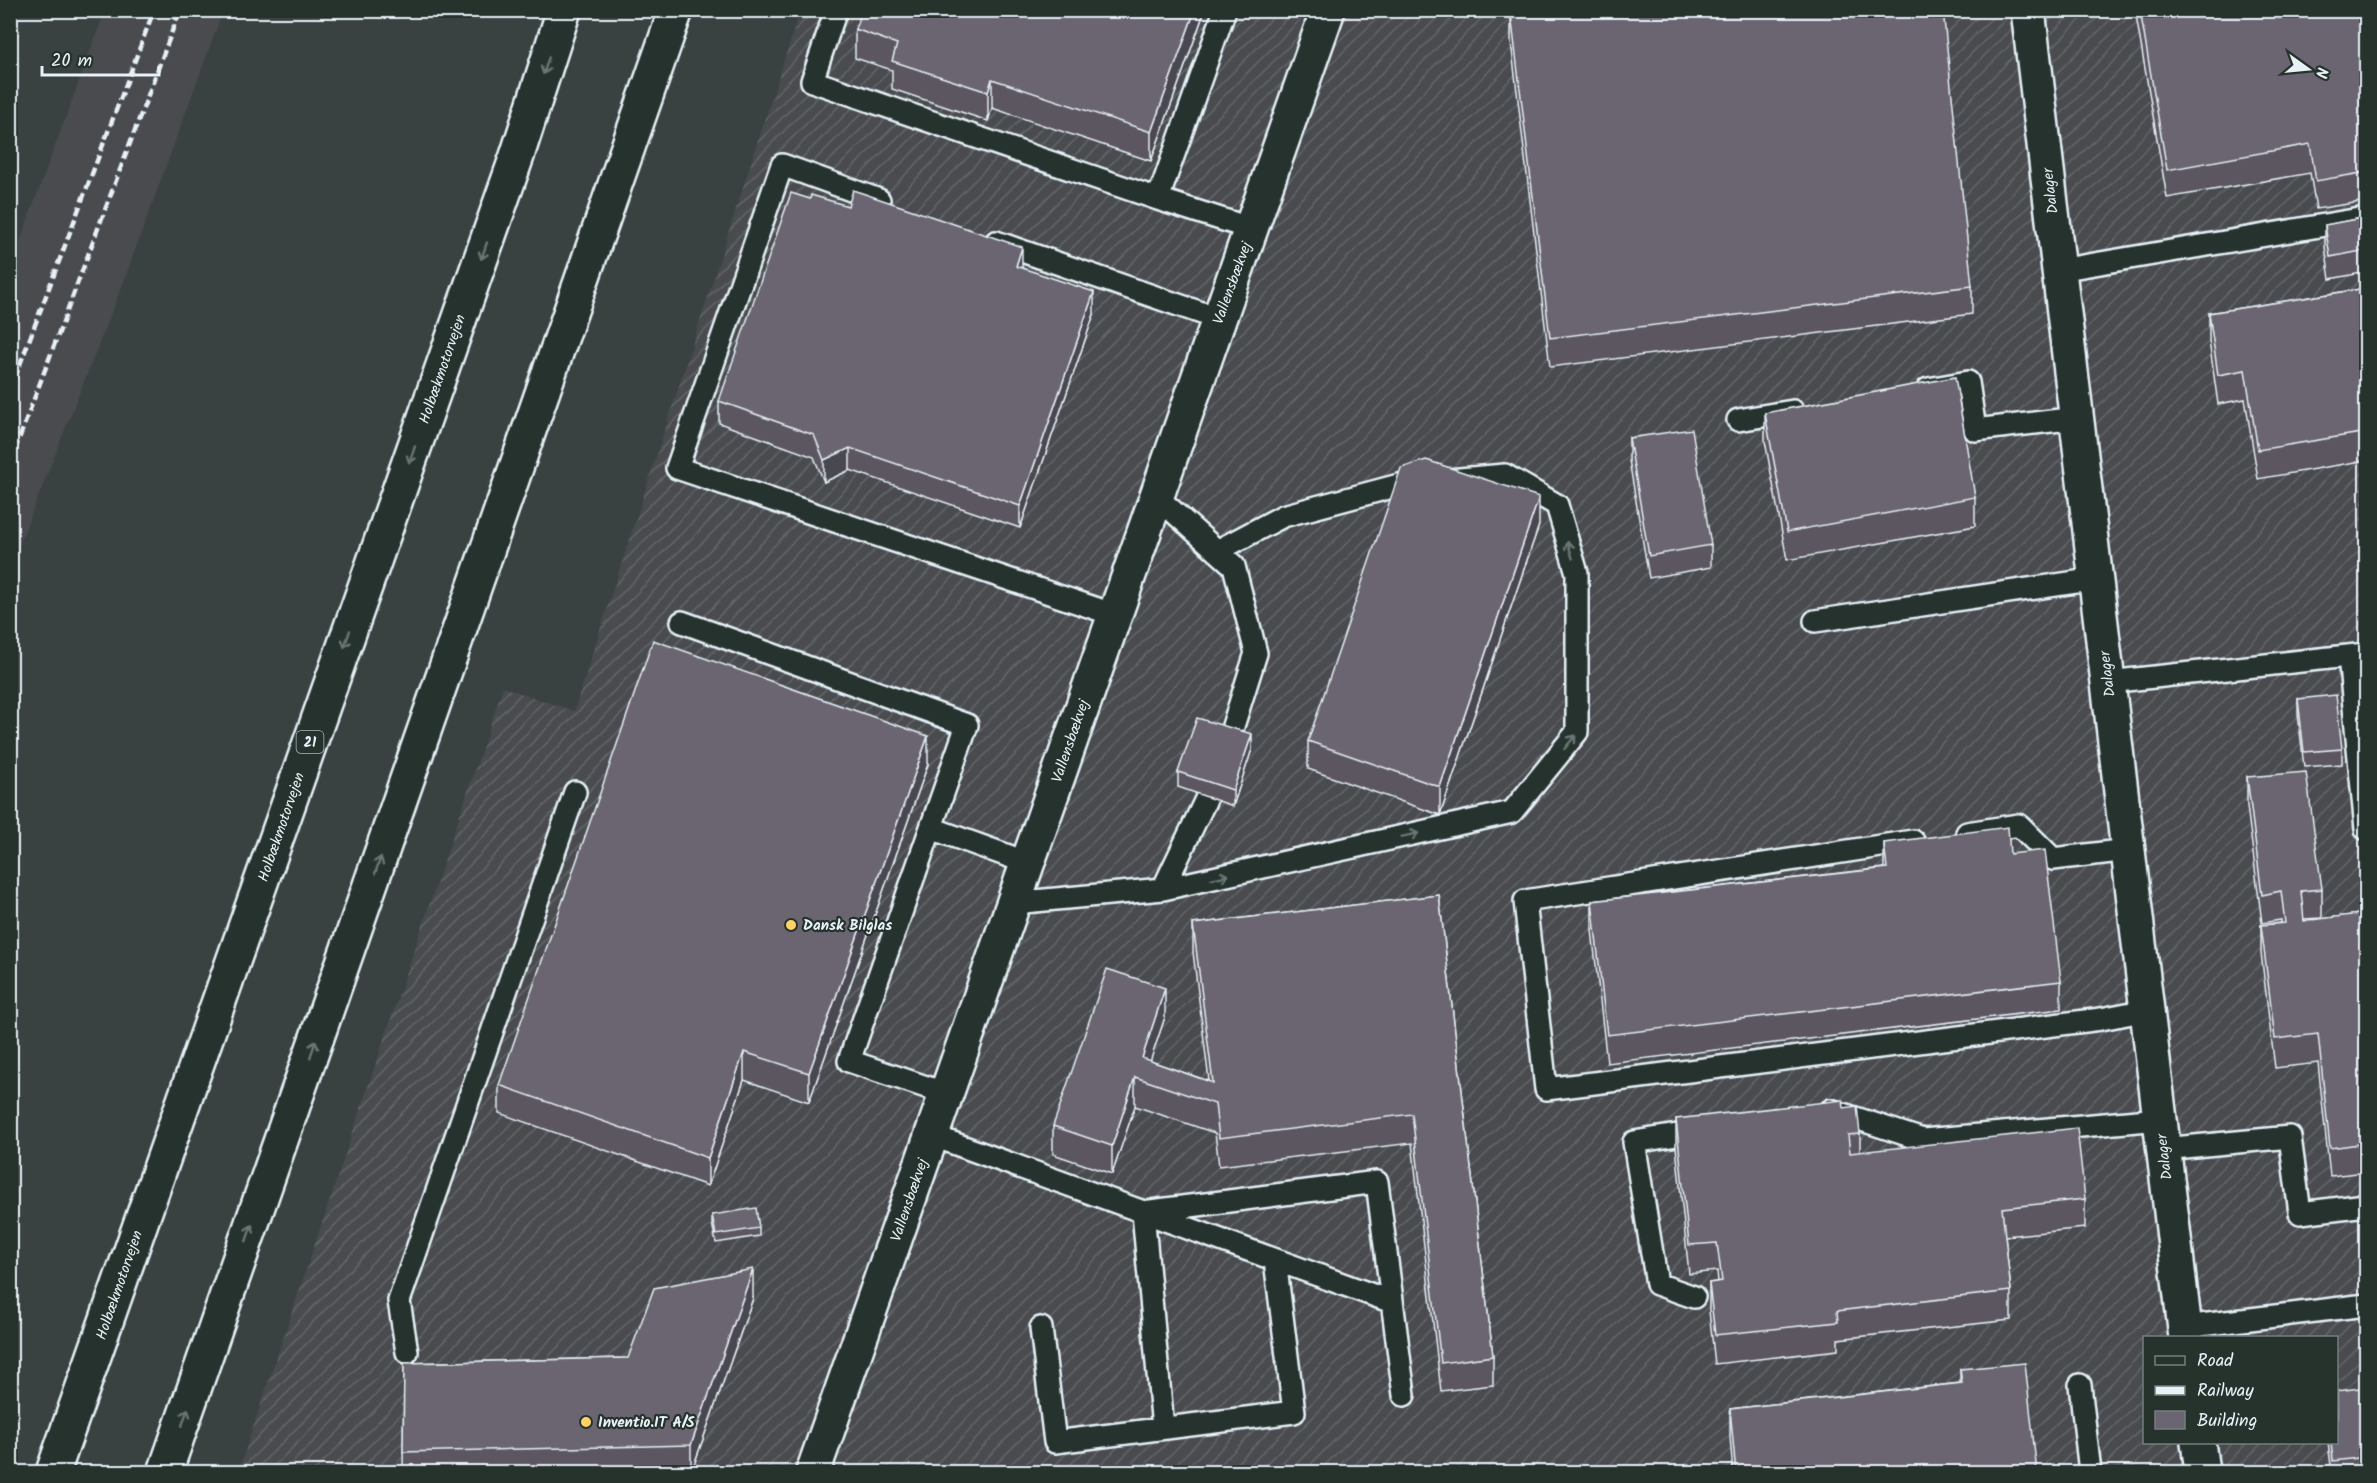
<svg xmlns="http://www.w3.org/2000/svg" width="2377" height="1483" viewBox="0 0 2377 1483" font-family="Kalam,sans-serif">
<defs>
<pattern id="industrial-furrows" width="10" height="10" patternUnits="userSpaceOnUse" patternTransform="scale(1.5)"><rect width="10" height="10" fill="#484c4f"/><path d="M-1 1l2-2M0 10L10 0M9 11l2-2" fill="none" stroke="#626669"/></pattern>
</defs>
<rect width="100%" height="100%" fill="#3a4241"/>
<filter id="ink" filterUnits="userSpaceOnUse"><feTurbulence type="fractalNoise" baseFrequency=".0167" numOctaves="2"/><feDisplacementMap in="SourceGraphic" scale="12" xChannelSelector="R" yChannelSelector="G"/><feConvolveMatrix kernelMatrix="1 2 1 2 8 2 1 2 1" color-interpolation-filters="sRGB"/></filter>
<g filter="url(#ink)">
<path fill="#484c4f" d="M105,11H223L122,286L11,565V265Z"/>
<path fill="url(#industrial-furrows)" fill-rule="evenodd" d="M800,11H2366V1472H238L503,687L574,711ZM2144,1338H2336V1442H2144Z"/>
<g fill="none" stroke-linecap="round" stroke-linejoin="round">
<g stroke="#e8f1f8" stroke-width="26">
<path id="lane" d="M836,10L812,81L1158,199
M1225,10L1158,199L1252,229
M879,200L782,165L677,468L1115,615
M996,242L1219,319
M2059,270L2366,218
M1928,389L1968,382L1975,430L2077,418
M1738,420L1793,411
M1157,497L1234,566L1256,653L1228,742
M1815,621L2096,579
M682,622L967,725L849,1061L947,1094
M2349,656L2366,829
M2108,682L2366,654
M931,828L1028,863
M1967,833L2019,825L2053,859L2128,850
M1913,841L1525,901L1546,1089L2101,1019L2147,1010
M1163,889L1512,812L1577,732V573L1557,505L1505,475L1403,484L1283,516L1217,551
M1013,903L1163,889L1207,797
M1831,1110L1923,1140L2160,1119
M931,1135L1392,1302
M2163,1149L2290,1137L2300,1213L2366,1205
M1694,1297L1657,1284L1634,1142L1702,1131
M2184,1327L2366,1305
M1041,1328L1055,1442L1294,1412L1275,1260
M407,1352L399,1301L575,792
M2080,1385L2090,1472
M1163,1428L1143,1212L1377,1182L1404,1395"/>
</g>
<g stroke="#e8f1f8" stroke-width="38">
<path id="street" d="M2028,10L2186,1338
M2198,1442L2202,1472"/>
</g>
<g stroke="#e8f1f8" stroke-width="38">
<path id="secondary" d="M813,1472L1328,10"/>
</g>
<g stroke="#e8f1f8" stroke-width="38">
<path id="highway" d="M53,1472L517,156L564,10
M165,1472L676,10"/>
</g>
<use href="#lane" stroke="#26332d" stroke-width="21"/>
<use href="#street" stroke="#26332d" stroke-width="33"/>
<use href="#secondary" stroke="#26332d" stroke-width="33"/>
<use href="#highway" stroke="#26332d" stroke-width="33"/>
<path stroke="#e8f1f8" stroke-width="4.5" stroke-dasharray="9 4.5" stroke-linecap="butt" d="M10,391L154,10
M10,463L180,10"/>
</g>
<path fill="#5b5761" stroke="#e8f1f8" stroke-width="1.5" d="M1205,10L1151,161L992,108L988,121L892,89V70L855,58V29Z
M2135,10H2367V201L2316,209L2310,173L2167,198Z
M1511,14L1972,286V314L1550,367L1511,42Z
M2367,217V272L2330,279L2325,247V225Z
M1022,268L1094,314L1020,528L850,470L824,482L814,457L719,423V401Z
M2367,288V460L2258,479L2245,399L2218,404L2209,341V313Z
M1765,413L1975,497V526L1787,560L1765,441Z
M1629,438L1711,545V567L1649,578L1629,460Z
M1539,525L1440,815L1308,769V741Z
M2298,699L2342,749V764L2304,767L2298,714Z
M1252,749L1233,806L1178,787V772Z
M928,764L809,1102L744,1080L708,1186L499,1113V1085Z
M2247,777L2322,889V918L2304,919V921L2367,913V1172L2330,1176L2318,1063L2275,1068L2261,953V925L2281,923V920L2262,923L2247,806Z
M1884,843L2010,854L2061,981V1009L1607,1063L1592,930V901L1884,868Z
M1439,895L1493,1356V1385L1441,1391L1412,1143L1219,1166L1215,1133L1135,1106L1112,1174L1053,1154V1126L1165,1017L1150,1061L1209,1081L1193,952V924Z
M1844,1108L1860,1134V1152L2085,1199V1228L2005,1236L2011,1291V1320L1838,1339V1350L1715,1364L1709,1311V1283L1718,1282L1717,1271L1689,1274L1676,1147V1119Z
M712,1215L759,1228V1236L716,1243L712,1223Z
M753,1298L691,1473H403L404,1363L628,1358Z
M1960,1369L2037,1473H1733L1730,1437V1409L1960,1383Z
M2367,1387V1473H2332L2328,1443H2337Z"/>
<path fill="#4a474f" stroke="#e8f1f8" stroke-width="1.5" d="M1195,10H1205L1151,161V132Z
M992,79V108L988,121V92Z
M1022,247V269L1016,266Z
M1094,292V314L1020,528V506Z
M850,448V470L824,482V460Z
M1539,497V525L1440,815V787Z
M1252,734V749L1233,806V790Z
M928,736V764L809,1102V1073Z
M1165,988V1017L1144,1080L1142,1058Z
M744,1052V1080L708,1186V1158Z
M1135,1077V1106L1112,1174V1146Z
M753,1269V1298L691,1473V1445Z"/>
<path fill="#6a6571" stroke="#e8f1f8" stroke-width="1.5" d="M862,10H1195L1151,132L992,79L988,92L892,61L897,44L855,29Z
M1540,10H1943L1972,286L1550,338L1511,14Z
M2140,10H2367V172L2316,181L2310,144L2167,170Z
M853,190L1022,247L1016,266L1094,292L1020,506L850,448L824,460L814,435L719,401L791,193L810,199L811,195L848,206Z
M2367,217V250L2330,257L2325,225Z
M2367,288V432L2258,450L2245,370L2218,375L2209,313Z
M1955,377L1975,497L1787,532L1765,413Z
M1692,429L1711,545L1649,556L1629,438Z
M1426,460L1539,497L1440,787L1308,741L1401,468Z
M653,640L928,736L809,1073L744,1052L708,1158L499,1085Z
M2336,695L2342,749L2304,752L2298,699Z
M1197,718L1252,734L1233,790L1178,772Z
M2306,772L2322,889L2301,891L2304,921L2367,913V1143L2330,1148L2318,1034L2275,1039L2261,925L2285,923L2281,891L2262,895L2247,777Z
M2008,827L2010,854L2045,850L2061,981L1607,1035L1592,901L1887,868L1884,843Z
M1439,895L1493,1356L1441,1363L1412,1114L1219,1138L1215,1104L1135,1077L1112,1146L1053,1126L1107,969L1165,988L1142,1058L1213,1083L1193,924Z
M1843,1100L1844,1108L1857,1106L1860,1134L1848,1135L1850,1153L2077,1128L2085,1199L2002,1208L2011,1291L1837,1311L1838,1322L1715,1335L1709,1283L1722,1281L1717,1243L1689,1245L1676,1119Z
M756,1208L759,1228L716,1235L712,1215Z
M753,1269L691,1445L403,1452L404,1363L628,1358L654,1288Z
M2025,1363L2037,1473H1736L1730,1409L1962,1383L1960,1369Z
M2367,1387V1457L2333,1461L2331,1443H2337V1391Z"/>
<defs><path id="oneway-shaft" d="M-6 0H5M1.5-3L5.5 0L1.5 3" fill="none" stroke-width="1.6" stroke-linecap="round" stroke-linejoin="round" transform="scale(1.5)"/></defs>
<g stroke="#6a7674">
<use href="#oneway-shaft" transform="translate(546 66) rotate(108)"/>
<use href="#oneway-shaft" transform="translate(484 251) rotate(109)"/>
<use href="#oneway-shaft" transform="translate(412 455) rotate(109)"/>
<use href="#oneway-shaft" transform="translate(1570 550) rotate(-107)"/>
<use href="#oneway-shaft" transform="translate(347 639) rotate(109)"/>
<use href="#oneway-shaft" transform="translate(1570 742) rotate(-51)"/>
<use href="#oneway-shaft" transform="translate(1410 835) rotate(-12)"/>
<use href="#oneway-shaft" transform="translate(378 865) rotate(-71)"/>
<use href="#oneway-shaft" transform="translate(1220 877) rotate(-12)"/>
<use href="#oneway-shaft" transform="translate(313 1049) rotate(-71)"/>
<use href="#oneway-shaft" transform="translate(249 1233) rotate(-71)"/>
<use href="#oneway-shaft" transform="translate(185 1417) rotate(-71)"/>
</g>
</g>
<g fill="#ffd166" stroke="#26332d" stroke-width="2">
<circle cx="791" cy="925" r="6"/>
<circle cx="586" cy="1422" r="6"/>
</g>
<g text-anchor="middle" stroke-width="4.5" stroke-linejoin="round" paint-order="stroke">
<rect fill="#26332d" stroke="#aeb8bb" stroke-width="1.5" x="296.5" y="731" width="27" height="22" rx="4.5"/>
<g font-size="14" font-weight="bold" fill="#e8f1f8">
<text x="310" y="747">21</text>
</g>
<g font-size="15" fill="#e8f1f8" stroke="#26332d">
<text transform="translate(2050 191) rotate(-97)" y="5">Dalager</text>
<text transform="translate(1232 283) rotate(-70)" y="5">Vallensbækvej</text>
<text transform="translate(442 369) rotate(-71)" y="5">Holbækmotorvejen</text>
<text transform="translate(2107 674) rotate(-97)" y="5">Dalager</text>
<text transform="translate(1070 741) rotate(-71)" y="5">Vallensbækvej</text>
<text transform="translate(281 827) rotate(-71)" y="5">Holbækmotorvejen</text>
<text transform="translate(2164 1157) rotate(-97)" y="5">Dalager</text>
<text transform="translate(909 1200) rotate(-71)" y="5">Vallensbækvej</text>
<text transform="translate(119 1285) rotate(-71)" y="5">Holbækmotorvejen</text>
</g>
<g font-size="15" font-weight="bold" fill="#e8f1f8" stroke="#26332d" text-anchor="start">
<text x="803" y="930">Dansk Bilglas</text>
<text x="598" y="1427">Inventio.IT A/S</text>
</g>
</g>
<rect width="2377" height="1483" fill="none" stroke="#26332d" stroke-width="36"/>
<rect x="18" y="18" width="2341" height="1447" fill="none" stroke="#e8f1f8" stroke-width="2" filter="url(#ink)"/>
<rect x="2143" y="1336" width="195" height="108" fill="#26332d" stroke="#747f7e" stroke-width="1.5"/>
<rect x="2155" y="1356" width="30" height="9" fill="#26332d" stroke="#747f7e" stroke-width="1.5"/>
<text x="2197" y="1366" font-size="18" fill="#e8f1f8">Road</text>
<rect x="2155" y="1386" width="30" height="9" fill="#e8f1f8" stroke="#747f7e" stroke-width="1.5"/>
<text x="2197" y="1396" font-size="18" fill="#e8f1f8">Railway</text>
<rect x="2155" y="1411" width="30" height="18" fill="#6a6571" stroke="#747f7e" stroke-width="1.5"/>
<text x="2197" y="1426" font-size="18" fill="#e8f1f8">Building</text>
<g transform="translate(2308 69) rotate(105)" stroke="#26332d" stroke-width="4.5" paint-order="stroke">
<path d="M0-4.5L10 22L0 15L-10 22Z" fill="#e8f1f8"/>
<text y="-9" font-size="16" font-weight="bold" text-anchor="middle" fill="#e8f1f8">N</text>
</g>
<path d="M42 66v9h117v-9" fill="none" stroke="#e8f1f8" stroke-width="3"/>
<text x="51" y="66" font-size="18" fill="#e8f1f8" stroke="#26332d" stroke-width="4.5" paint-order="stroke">20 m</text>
</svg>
